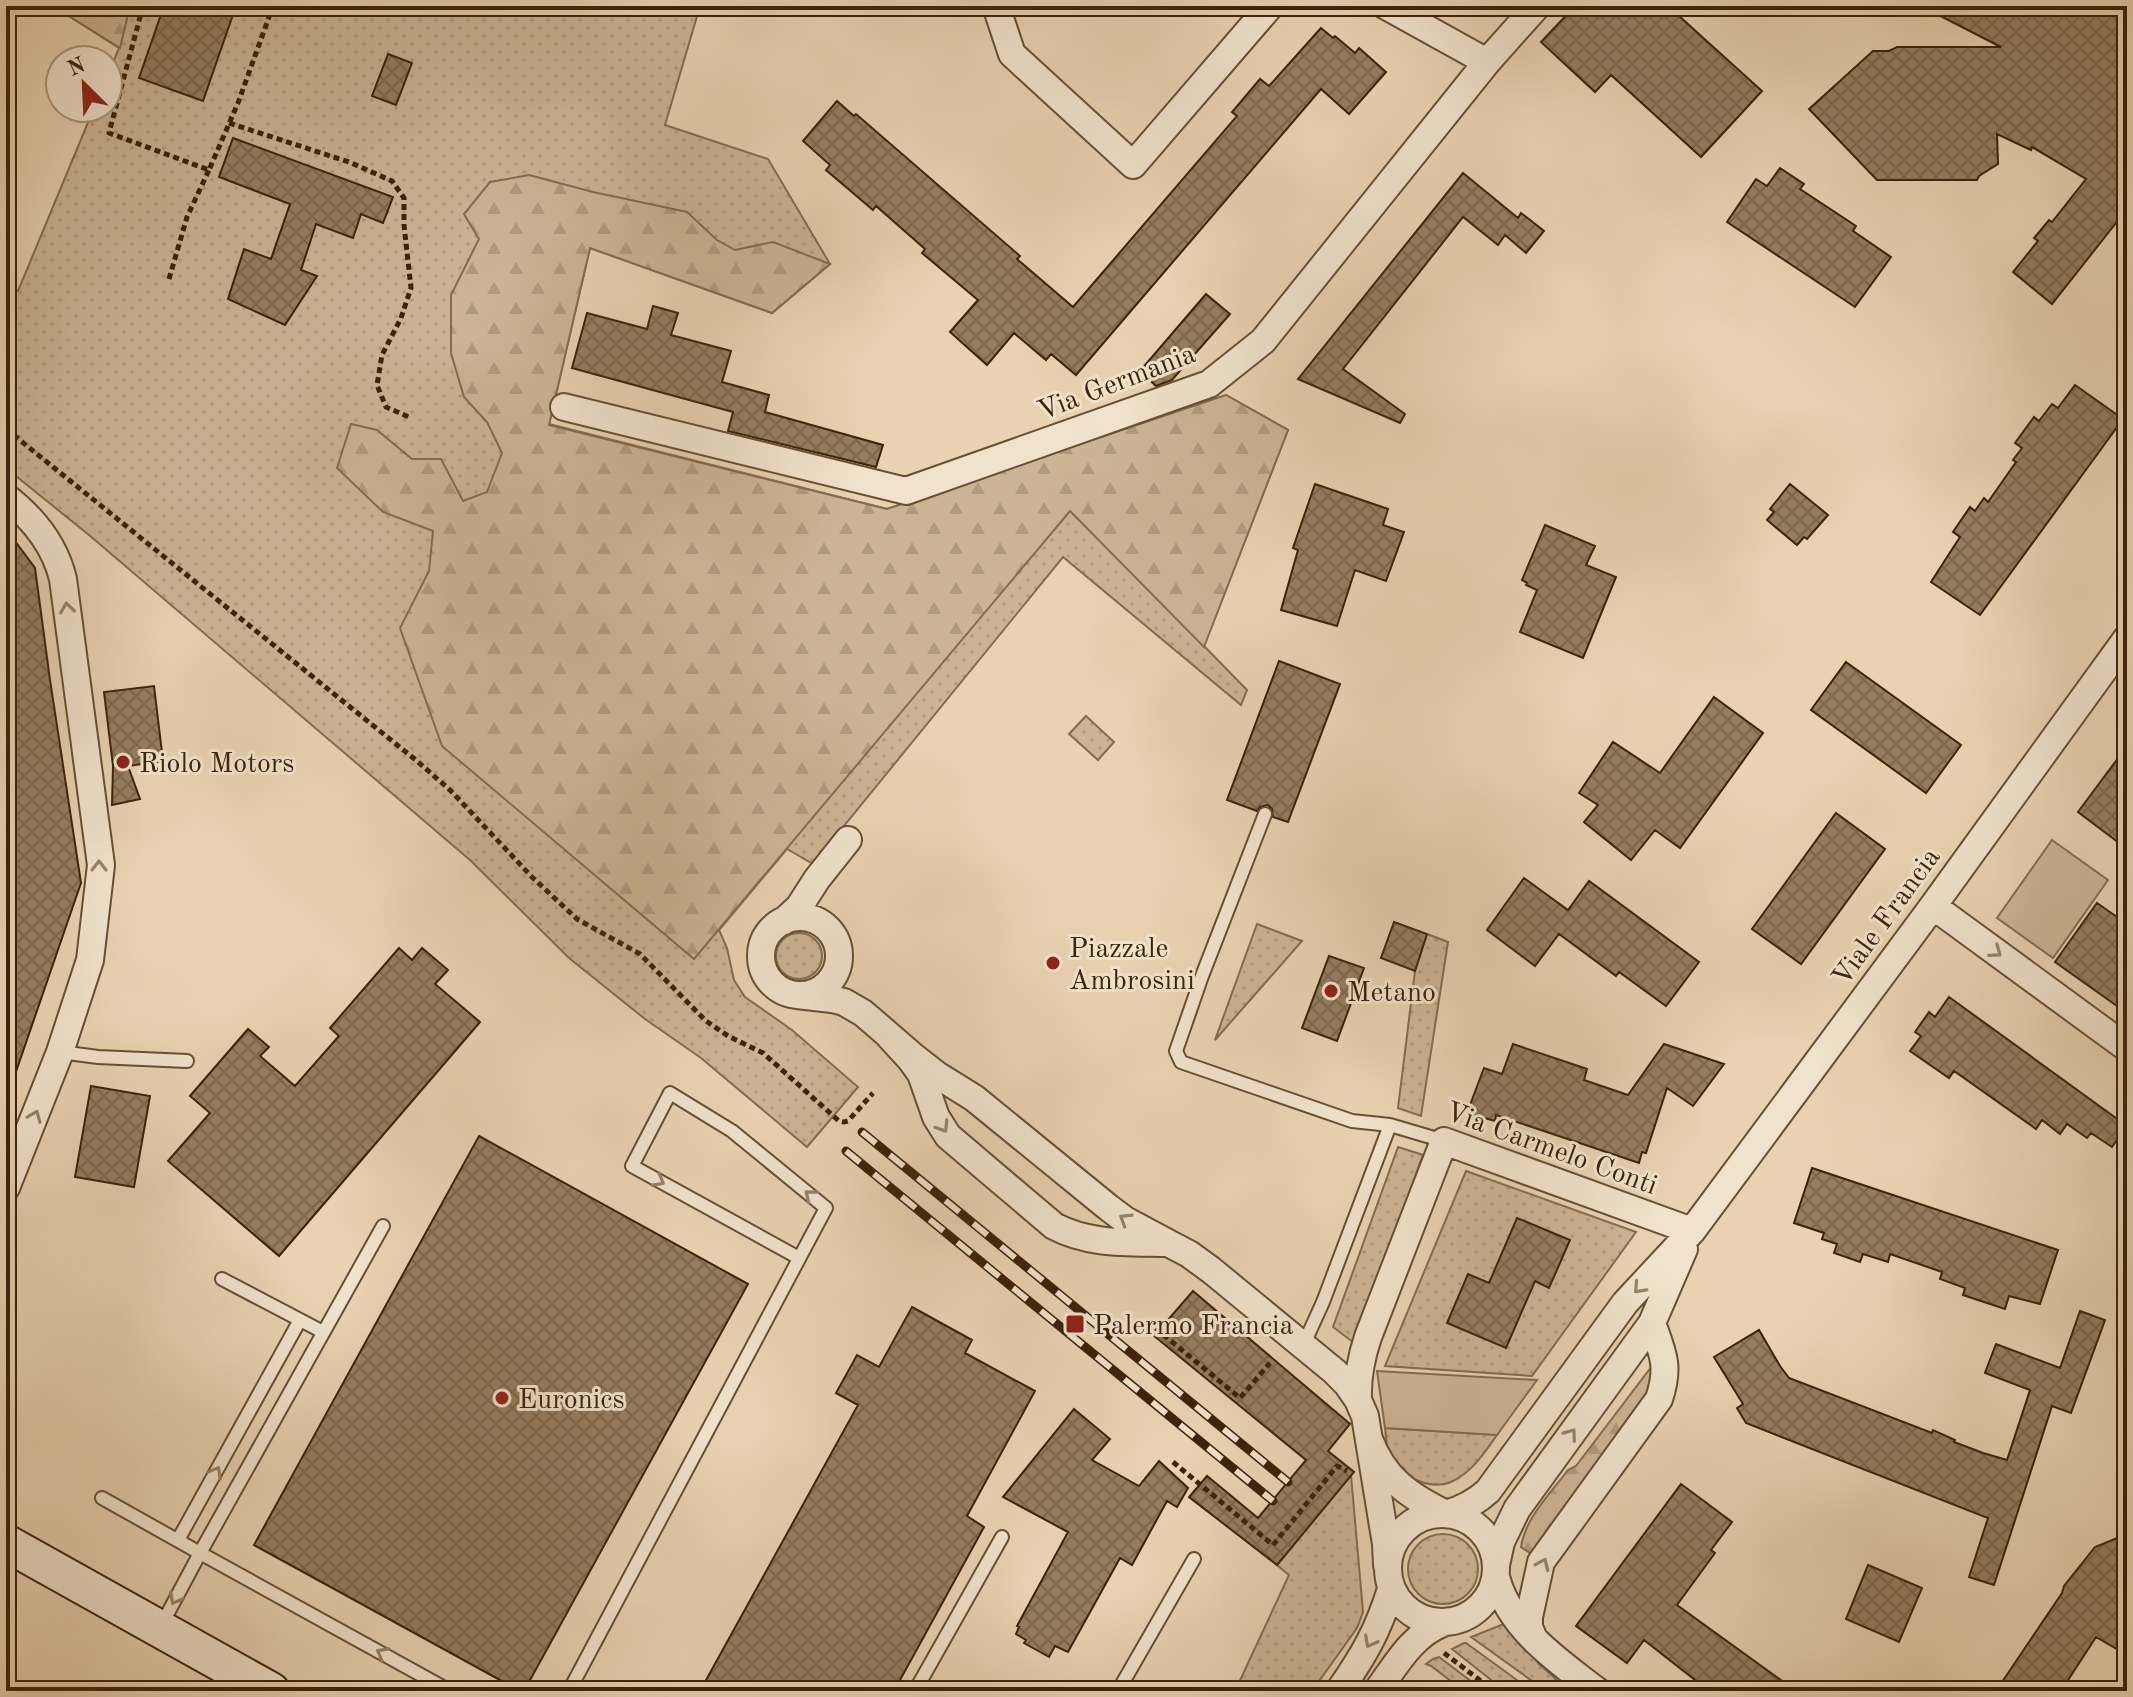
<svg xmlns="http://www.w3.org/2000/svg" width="2133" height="1697" viewBox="0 0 2133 1697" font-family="'Old Standard TT',serif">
<defs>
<pattern id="grass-dots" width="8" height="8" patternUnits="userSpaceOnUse" patternTransform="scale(2)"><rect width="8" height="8" fill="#cbb494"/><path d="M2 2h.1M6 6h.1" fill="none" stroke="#af9a7e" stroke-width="1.8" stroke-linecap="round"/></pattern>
<pattern id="forest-firs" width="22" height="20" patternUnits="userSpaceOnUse" patternTransform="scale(2)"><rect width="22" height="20" fill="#cbb494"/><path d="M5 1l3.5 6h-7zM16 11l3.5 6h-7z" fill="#af9a7e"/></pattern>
<pattern id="building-cross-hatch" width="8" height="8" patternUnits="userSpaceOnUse" patternTransform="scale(2)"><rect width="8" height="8" fill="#957e60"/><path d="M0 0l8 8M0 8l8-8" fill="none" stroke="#7b674d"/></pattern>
</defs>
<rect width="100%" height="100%" fill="#e8d2b1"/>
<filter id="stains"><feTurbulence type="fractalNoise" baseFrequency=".0025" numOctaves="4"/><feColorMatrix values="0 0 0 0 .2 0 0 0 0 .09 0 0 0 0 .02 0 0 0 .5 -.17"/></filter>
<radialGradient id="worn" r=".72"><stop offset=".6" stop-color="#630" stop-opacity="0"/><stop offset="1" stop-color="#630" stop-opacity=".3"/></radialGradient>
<path fill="url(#grass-dots)" stroke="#836c4e" stroke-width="2" d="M53,6H700L665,125L768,159L830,264L772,313L590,248L549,424L887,509L1226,395L1288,430L1204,646L1247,690L1241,705L1063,557L813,864L787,849L719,930L727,948L734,980L745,997L792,1030L858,1087L807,1147L701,1058L645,1019L569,958L470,860L89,535L6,468V286L18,291L94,108H108V75L119,48Z
M1086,716L1114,742L1098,760L1069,734Z
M1257,924L1302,941L1215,1040Z
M776 956a23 23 0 1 1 46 0a23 23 0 1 1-46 0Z
M1427,934L1448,942L1421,1116L1398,1108L1415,971Z
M1398,1147L1423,1155L1354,1343L1333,1327Z
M1466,1171L1636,1232L1532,1376L1385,1366Z
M1385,1428L1497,1435C1485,1452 1472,1472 1453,1481C1430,1492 1398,1476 1389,1453C1386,1445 1386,1435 1385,1428Z
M1351,1475L1363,1612L1357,1628L1312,1691H1235L1289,1575L1277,1565Z
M1408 1569a35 35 0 1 1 70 0a35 35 0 1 1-70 0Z
M1506,1623L1512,1627L1539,1664L1556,1679L1546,1691L1471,1637Z
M1464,1643H1466L1532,1691H1505L1452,1649Z
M1439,1657L1484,1691H1464L1431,1666L1426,1664L1433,1659Z"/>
<path fill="url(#forest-firs)" stroke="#836c4e" stroke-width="2" d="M53,6H130L120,48Z
M529,175L593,192L687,212L717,240L735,250L773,242L830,264L772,313L590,248L549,425L887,509L1226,395L1288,430L1204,647L1070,511L694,959L442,746L400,628L429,571L433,531L383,512L337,468L351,424L377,430L412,459H441L463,501L487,492L502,453L487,422L464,397L451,353V295L479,239L464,214L490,182Z
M1652,1366L1648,1403L1534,1556L1521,1547C1525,1518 1551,1493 1568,1470L1576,1466Z"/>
<path fill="#cbb494" stroke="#836c4e" stroke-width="2" d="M2052,840L2108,880L2053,958L1997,918Z
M1377,1371L1537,1380L1497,1435L1385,1428Z"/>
<path fill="url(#building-cross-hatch)" stroke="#3b2309" stroke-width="2" d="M164,6H236L203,101L139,78Z
M1575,6H1668L1762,91L1701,157L1611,75L1595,92L1541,42Z
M1921,6H2112L2127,14V209L2052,304L2013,272L2038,241L2034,238L2049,220L2052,222L2086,179L2032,147L2031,150L1997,134L1998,164L1979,176L1977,180H1877L1809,109L1873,51H1889L1897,47H2001Z
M1321,28L1333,38L1335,36L1355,53L1359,48L1386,72L1349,114L1321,89L1076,375L1051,354L1046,360L1014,333L987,365L950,332L978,300L922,253L925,249L876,206L873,210L826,170L830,165L803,141L837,101L854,116L856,114L1020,256L1017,259L1073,307L1237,116L1232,112L1260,79L1269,86Z
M388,54L412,63L396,105L372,96Z
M233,138L393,197L383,223L361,214L353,238L316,224L301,270L317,276L285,325L228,299L244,249L271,259L290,204L219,177Z
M1780,168L1804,184L1800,189L1856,226L1853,231L1891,257L1855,307L1727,222L1756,179L1767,186Z
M1463,173L1518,218L1521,213L1544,231L1526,253L1505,235L1498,245L1463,217L1343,369L1405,414L1400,423L1298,379Z
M1206,294L1230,314L1172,380L1156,386L1140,371Z
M653,306L678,313L671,335L731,351L722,382L769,395L765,412L883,445L876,467L728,431L733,412L572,368L587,313L647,329Z
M2075,385L2123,419L1980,615L1931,582L1960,537L1953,532L1970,507L1975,511L1984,498L1988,502L2016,462L2013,460L2022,448L2015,443L2034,417L2039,421L2052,404L2058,408Z
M1315,484L1388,509L1383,525L1404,532L1386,581L1355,570L1337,626L1281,610L1298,550L1293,548Z
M1790,484L1828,515L1807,539L1804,537L1797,545L1767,520L1774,512L1770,509Z
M1545,525L1595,546L1586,565L1616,577L1583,658L1520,632L1537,590L1526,585L1527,583L1522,580Z
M6,529L35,568L50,680L81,883L10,1089L6,1088Z
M1279,661L1340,684L1288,822L1273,817L1272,809L1268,805L1260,807L1257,811L1227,800Z
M1846,662L1961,745L1926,793L1811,710Z
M154,686L163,761L128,766L140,799L112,805L113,766L104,692Z
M1714,697L1763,733L1680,848L1655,830L1631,860L1584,822L1598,805L1579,793L1613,742L1660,773Z
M2127,746V849L2078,812Z
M1836,813L1885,849L1801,964L1752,929Z
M1524,878L1568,910L1589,881L1699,962L1666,1006L1619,972L1616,976L1559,934L1535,966L1487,930Z
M2097,903L2127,924V1013L2055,962Z
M1394,922L1427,934L1415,971L1381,958Z
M399,948L412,960L422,948L448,970L435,984L480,1022L279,1256L168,1161L210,1113L190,1096L248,1029L269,1047L260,1056L295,1086L339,1036L330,1028Z
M1329,956L1364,968L1337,1041L1302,1028Z
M1949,997L2127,1126L2112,1147L2091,1133L2087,1138L2067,1124L2060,1134L2042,1120L2036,1129L1954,1071L1949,1078L1910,1051L1921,1036L1915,1032L1929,1012L1935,1017Z
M1513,1044L1587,1069L1584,1080L1628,1095L1664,1044L1724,1064L1693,1106L1667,1088L1646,1153L1642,1152L1639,1163L1496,1115L1495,1121L1467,1113L1484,1068L1502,1074Z
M91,1086L150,1096L134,1187L75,1177Z
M479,1136L748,1284L524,1691H520L254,1545Z
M1812,1168L2058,1250L2040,1304L2009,1296L2005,1309L1963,1295L1965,1288L1940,1279L1942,1272L1890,1254L1888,1262L1863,1254L1860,1262L1834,1253L1837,1244L1822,1239L1824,1233L1794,1223Z
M1517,1218L1570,1240L1549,1288L1535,1281L1506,1348L1447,1323L1468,1274L1489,1283Z
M1193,1291L1350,1424L1328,1451L1354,1472L1277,1565L1189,1497L1207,1476L1258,1518L1306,1460L1154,1336Z
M912,1307L972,1340L965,1353L1035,1391L967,1516L984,1527L894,1691H700L858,1405L836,1393L857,1355L879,1367Z
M2080,1311L2105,1320L2071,1413L2052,1406L1994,1585L1969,1577L1988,1518L1746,1423L1737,1408L1743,1404L1714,1357L1759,1330L1780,1366L1789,1378L1932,1433L1933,1430L1955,1440L1954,1442L1983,1453L2007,1460L2030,1390L1985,1373L1996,1344L2060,1368Z
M1074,1409L1110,1439L1092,1460L1139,1486L1159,1461L1188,1488L1177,1507L1167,1501L1132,1565L1120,1558L1068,1652L1055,1646L1049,1657L1024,1643L1026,1640L1016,1634L1019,1627L1017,1626L1068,1532L1003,1497Z
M1681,1484L1732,1522L1711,1550L1715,1553L1677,1605L1796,1691H1709L1644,1640L1627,1663L1576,1626Z
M2127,1534V1655L2096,1637L2061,1691H1996L2062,1593L2064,1586L2095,1547Z
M1868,1565L1922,1588L1899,1642L1846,1619Z"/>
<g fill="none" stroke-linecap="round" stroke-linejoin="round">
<g stroke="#664f33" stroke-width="16">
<path id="lane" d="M1265,814L1202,976L1176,1051L1181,1062L1352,1121L1390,1125L1323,1302L1303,1346
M60,1052L98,1057L187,1061
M1390,1125L1444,1141
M222,1279L323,1332
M102,1498L200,1553L383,1226
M178,1540L300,1320
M161,1626L200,1553L450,1691
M569,1691L826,1208L732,1131L670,1093L632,1166L799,1258
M915,1691L1002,1537
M1118,1691L1194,1559"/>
</g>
<g stroke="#664f33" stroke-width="30">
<path id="street" d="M996,6L1012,54L1133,165L1270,6
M1386,6L1487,62
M564,407L906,491L1209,384L1263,341L1487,62L1537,6
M6,497C33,518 55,546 63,579L101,865L90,960L60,1052L6,1188
M1933,906L2127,1048
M761 956a39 39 0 1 1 78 0a39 39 0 1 1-78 0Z
M784,921L799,907L817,879L848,840
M797,995L832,999L844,1002L863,1013L914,1057L937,1075L974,1098L1109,1208L1125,1220L1168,1243C1128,1242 1090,1245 1054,1226L948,1136L936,1117L921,1074L911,1060L890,1037
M1168,1243L1189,1254L1211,1270L1334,1371L1347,1384L1358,1400L1365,1416L1386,1544L1387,1565
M1358,1400C1357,1377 1361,1358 1368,1337L1444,1141L1692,1231
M1369,1439C1384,1479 1409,1496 1446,1514C1463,1509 1475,1503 1488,1491L1625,1303L1692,1231L1933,906L2127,638
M1388 1568a54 54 0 1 1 108 0a54 54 0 1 1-108 0Z
M1496,1565L1501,1542L1517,1509L1652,1323L1684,1249
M1496,1577C1509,1628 1558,1661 1597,1691
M1534,1639L1529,1627V1617L1541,1562L1659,1399C1670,1366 1663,1354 1652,1323
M1339,1691C1364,1655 1378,1631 1391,1589
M1377,1691C1396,1665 1412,1635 1443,1623"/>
</g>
<g stroke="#3b2309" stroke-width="40">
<path id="secondary" d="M6,1543L271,1691"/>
</g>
<path stroke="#3b2309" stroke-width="5" stroke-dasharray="6 4" stroke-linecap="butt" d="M143,6L109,133L209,170L238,103L273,6
M509,6L517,12L531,11L543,6
M229,123L349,162L392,181L404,198V225L411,288L401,318L382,355L377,385L386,407L411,418
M169,279L187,217L209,170
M6,429L417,761L451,791L532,877L577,919L640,954L706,1021L728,1036L763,1053L839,1121L844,1122L848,1121L873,1093
M1148,1322L1240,1398L1270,1363
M1173,1462L1273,1545L1337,1466L1347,1471
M1444,1653L1494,1691"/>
<use href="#lane" stroke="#f0e2cc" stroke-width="12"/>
<use href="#street" stroke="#f0e2cc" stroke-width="26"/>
<use href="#secondary" stroke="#f0e2cc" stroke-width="36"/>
<g stroke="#3b2309" stroke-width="9">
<path id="rail" d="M862,1132L1288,1482
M846,1151L1273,1501"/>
</g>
<use href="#rail" stroke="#f0e2cc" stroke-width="6" stroke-dasharray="18" stroke-linecap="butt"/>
</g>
<defs><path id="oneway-chevron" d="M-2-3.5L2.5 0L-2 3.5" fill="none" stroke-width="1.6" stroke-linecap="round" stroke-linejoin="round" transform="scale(2)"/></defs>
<g stroke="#96826a">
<use href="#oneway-chevron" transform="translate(67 608) rotate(-98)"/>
<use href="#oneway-chevron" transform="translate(99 866) rotate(-90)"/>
<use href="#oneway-chevron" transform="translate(1996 952) rotate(36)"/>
<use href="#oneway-chevron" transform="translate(35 1116) rotate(-68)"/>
<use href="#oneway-chevron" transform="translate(943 1127) rotate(58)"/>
<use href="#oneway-chevron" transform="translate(659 1181) rotate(29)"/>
<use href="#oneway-chevron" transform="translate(810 1195) rotate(-141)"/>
<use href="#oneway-chevron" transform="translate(1125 1219) rotate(-148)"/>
<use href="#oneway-chevron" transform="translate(1639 1288) rotate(133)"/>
<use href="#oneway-chevron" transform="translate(1571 1434) rotate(-54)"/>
<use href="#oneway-chevron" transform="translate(216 1472) rotate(-61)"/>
<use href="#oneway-chevron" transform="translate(1543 1564) rotate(-66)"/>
<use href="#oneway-chevron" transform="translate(175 1599) rotate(118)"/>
<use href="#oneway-chevron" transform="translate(1370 1642) rotate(118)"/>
<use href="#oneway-chevron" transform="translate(382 1653) rotate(-151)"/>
</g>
<g fill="#8f2418" stroke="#f0e2cc" stroke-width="3">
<circle cx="123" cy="762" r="8"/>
<circle cx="1053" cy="963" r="8"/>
<circle cx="1331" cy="991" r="8"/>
<rect x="1065" y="1314" width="20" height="20" rx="4"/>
<circle cx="502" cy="1398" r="8"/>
</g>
<g text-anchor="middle" stroke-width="6" stroke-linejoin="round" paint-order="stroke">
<g font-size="28" fill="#3b2309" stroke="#f0e2cc">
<text transform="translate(1116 381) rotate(-21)" y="10">Via Germania</text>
<text transform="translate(1885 916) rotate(-54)" y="10">Viale Francia</text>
<text transform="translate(1552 1147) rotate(20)" y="10">Via Carmelo Conti</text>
</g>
<g font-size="28" fill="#3b2309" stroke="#f0e2cc" text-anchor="start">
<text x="139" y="772">Riolo Motors</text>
<text x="1069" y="957">Piazzale<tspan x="1069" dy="32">Ambrosini</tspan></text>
<text x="1347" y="1001">Metano</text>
<text x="1093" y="1334">Palermo Francia</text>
<text x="518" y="1408">Euronics</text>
</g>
</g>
<rect width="2133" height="1697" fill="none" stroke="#e8d2b1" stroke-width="32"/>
<rect x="8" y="8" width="2117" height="1681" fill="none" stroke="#3b2309" stroke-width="4"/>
<rect x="16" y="16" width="2101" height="1665" fill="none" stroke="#3b2309" stroke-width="2"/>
<g transform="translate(84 84) rotate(336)"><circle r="38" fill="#f0e2cc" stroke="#a8967e" stroke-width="2"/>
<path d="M0-6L14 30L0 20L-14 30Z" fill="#8f2418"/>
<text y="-12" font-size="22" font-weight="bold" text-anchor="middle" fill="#3b2309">N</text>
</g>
<rect width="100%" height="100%" filter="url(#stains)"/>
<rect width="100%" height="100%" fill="url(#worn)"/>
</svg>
